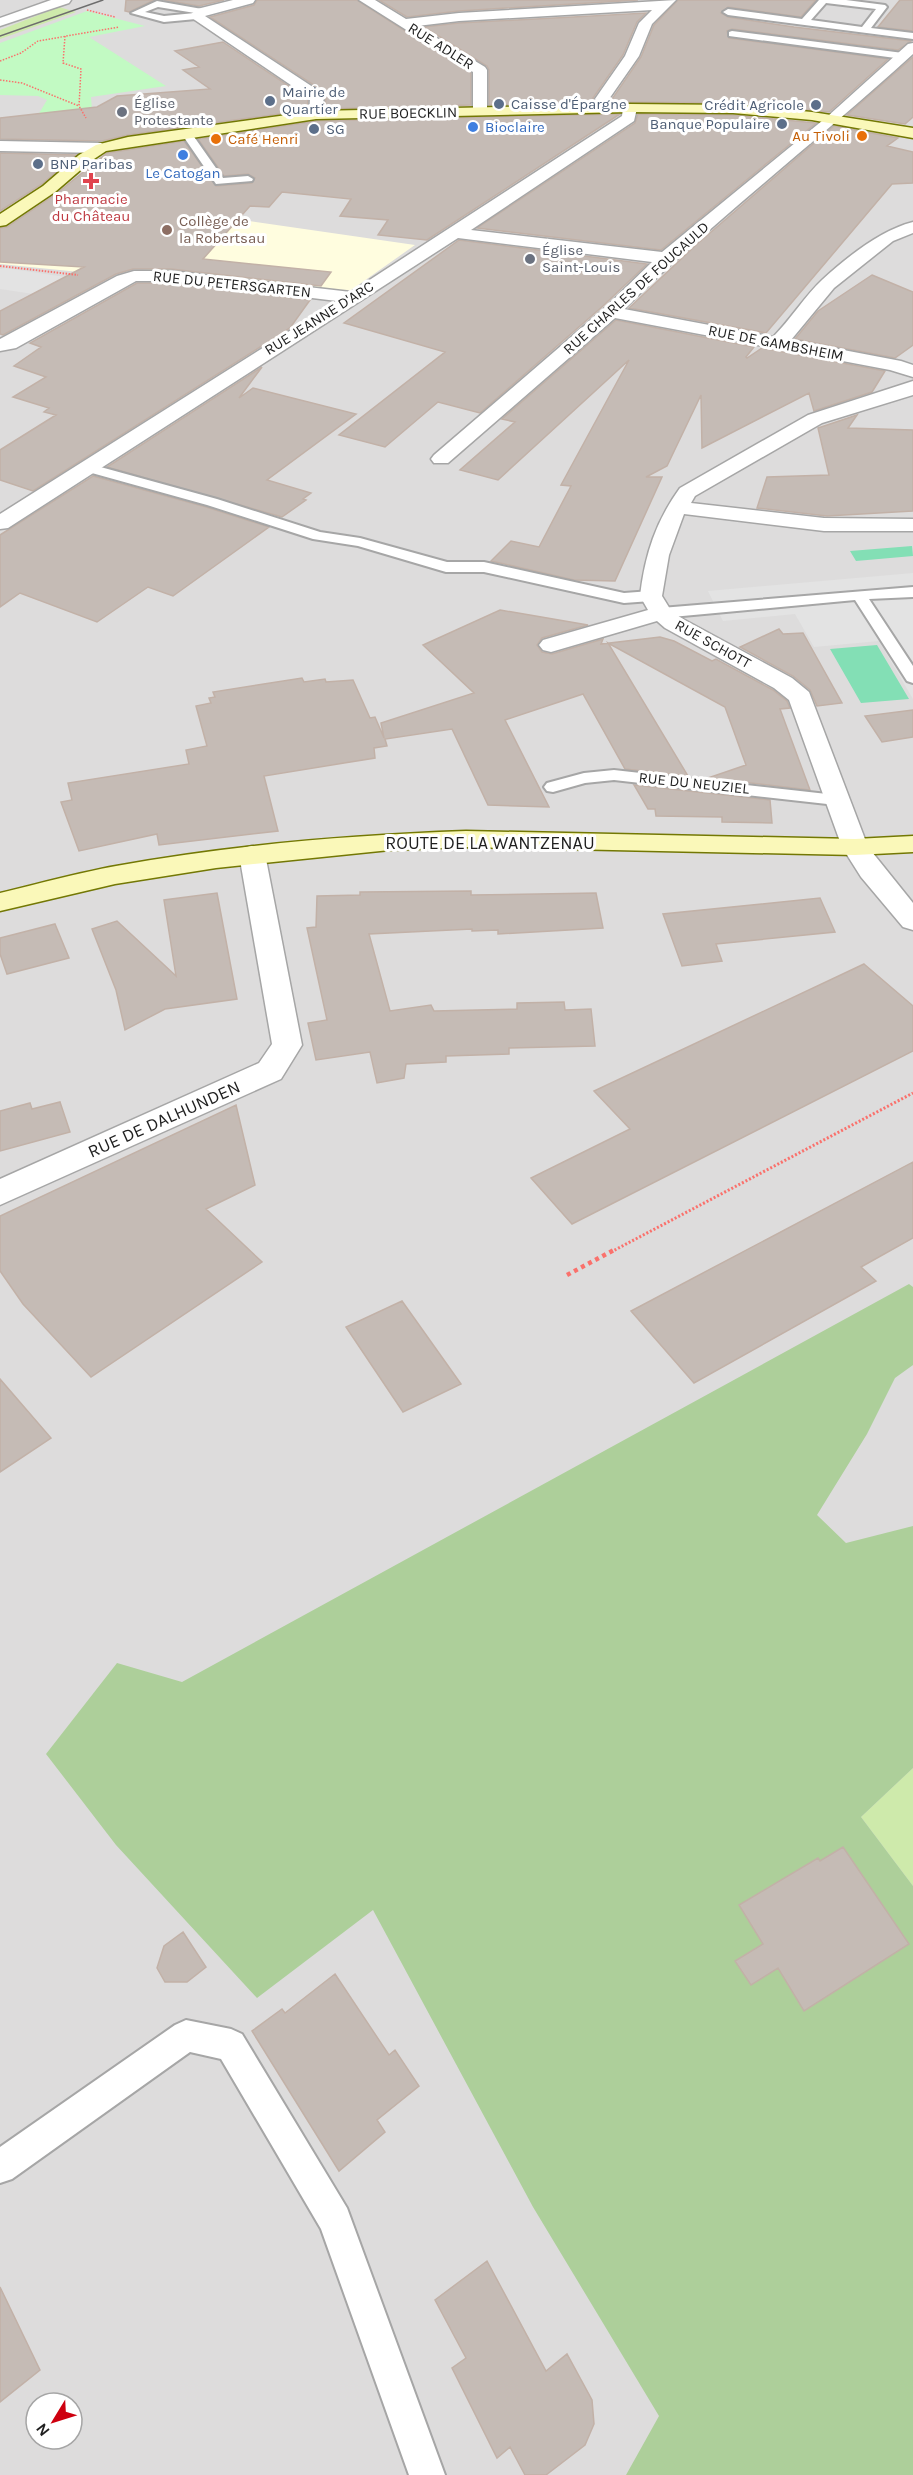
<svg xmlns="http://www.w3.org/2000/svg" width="913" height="2475" viewBox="0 0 913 2475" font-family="Karla,sans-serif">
<rect width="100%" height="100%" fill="#f0ece5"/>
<path fill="#dddcdc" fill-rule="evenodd" d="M0,0H913V2475H0ZM36,2403H72V2439H36Z"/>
<path fill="#fffddf" d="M214,216L415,245L347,293L125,267L99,274L0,264V247Z"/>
<path fill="#ceeaab" d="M59,7L76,12L0,39V30Z
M913,1768V1886L861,1817Z"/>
<path fill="#adcf9a" d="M909,1284L913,1287V1365L895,1378L867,1434L817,1515L846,1543L913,1526V1768L861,1817L913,1886V2475H626L659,2416L533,2207L373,1910L257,1998L116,1845L46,1754L117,1663L182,1682Z"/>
<path fill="#c2fac3" d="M87,11L145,26L89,37L166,86L91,97L92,110L38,115L47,100L38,96L0,95V43Z"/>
<path fill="#83dfb5" d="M912,546L913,556L856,561L850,551Z
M877,645L909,699L861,703L830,649Z"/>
<path fill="#e3e3e3" d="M5,268L93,281L73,300L0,289V269Z
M913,573V699L879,641L814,647L795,614L723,621L708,591Z"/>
<path fill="#c5bbb5" stroke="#c2b1a7" stroke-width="1.5" d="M126,0H154L129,12L125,11Z
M164,0H224L199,6Z
M257,0H357L471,73V105L325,109L326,96L323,91L210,17L254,5Z
M379,0H638L459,11L407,17Z
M678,0H816L801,17L728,7L721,13L728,17L794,27L911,41L898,50L732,29L727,31L729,38L888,59L829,112L733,103L613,102L612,99L641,57L654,25Z
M900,0H913V31L878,27Z
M646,13L637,22L623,55L593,98L594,103L489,105V70L487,66L424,27L459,23Z
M223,42L308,99L307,110L128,135L102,141L0,139V118L97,107L117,96L210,89L183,70L199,67L175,51Z
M913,57V117L905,124L847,115Z
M620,114L427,240L378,235L388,220L340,216L351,199L282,192L269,207L250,206L203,259L331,272L321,286L171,269H133L116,274L3,335L0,334V311L84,267L0,262V228L7,227L56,194L107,153L184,141L216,186L252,183L255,178L248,174L224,176L198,139L316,121Z
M638,114L733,115L816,123L661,250L477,228L635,123Z
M834,126L898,138L887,146L913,152V183L892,184L766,333L629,308L696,245Z
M0,153L76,155L42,184L0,211Z
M459,240L647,264L603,306L480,413L438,402L385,447L339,435L445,352L344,323Z
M872,275L913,292V345L895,358L795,339L818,311Z
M137,283H171L310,300L290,328L33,491L0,480V450L56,415L44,412L49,408L13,397L46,377L14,366L41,347L30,343Z
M616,320L754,347L746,357L747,358L762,348L885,371L872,392L814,411L809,393L702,448L701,395L667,466L646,477H662L615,581L574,580L491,561L511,541L539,547L571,486L561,485L629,360L498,480L460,470L515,422L502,419Z
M262,367L239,398L253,388L356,414L267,480L311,493L303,499L306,500L282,517L107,467Z
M857,415L848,428L913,430V511L827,516L757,508L767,477L829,475L818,428Z
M93,476L206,507L269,527L173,596L148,587L97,622L20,593L0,607V535Z
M500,610L588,625L542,638L537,645L542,652L552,654L603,639L601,644L660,637L674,641L712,661L716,659L773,690L787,701L790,708L780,709L810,790L708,778L746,765L725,707L608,643L688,776L625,769L583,694L505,720L549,807L488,805L452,729L385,739L387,746L374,748L375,758L264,776L278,831L159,845L157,834L79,851L61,802L72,800L68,783L189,764L186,750L207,746L196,706L211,703L209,698L215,697L213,692L302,678L304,682L325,679L326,682L353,680L370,718L375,717L384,738L381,723L474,693L423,645Z
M779,629L783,634L803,633L842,703L817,706L810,690L793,676L740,647Z
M913,710V737L882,742L865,716Z
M634,785L770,800L772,823L722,822V817L656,816L655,809H648Z
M471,891V895L596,893L603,928L498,934V930L472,931V929L369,934L390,1011L431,1005L434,1011L517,1009V1003L564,1002L565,1010L591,1009L595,1046L509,1048V1054L446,1056V1062L406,1064L404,1078L377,1083L370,1052L316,1060L308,1023L327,1020L307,928L316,927L317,896L360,895V892Z
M217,893L237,999L165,1009L125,1030L116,990L92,929L117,921L176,976L164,900Z
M820,898L835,932L716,944L722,961L682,966L663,914Z
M55,924L69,958L7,974L0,954V938Z
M864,964L913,1006V1051L572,1224L531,1178L630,1129L594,1091Z
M60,1102L70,1132L0,1151V1111L30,1103L32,1109Z
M236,1105L255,1185L206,1209L262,1262L91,1377L23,1304L0,1271V1216Z
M913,1162V1238L861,1267L876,1281L694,1383L631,1311Z
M402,1301L461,1384L403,1412L346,1327Z
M0,1379L51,1438L0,1472Z
M843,1847L909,1944L804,2011L778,1968L751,1985L735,1961L763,1944L739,1905L818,1858L820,1861Z
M183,1932L206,1967L187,1982H165L157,1968L164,1946Z
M335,1974L389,2055L395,2050L419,2086L377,2120L385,2132L339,2171L252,2031L282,2009L285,2013Z
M487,2261L546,2371L567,2354L592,2400L594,2424L585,2445L546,2475H525L510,2447L497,2458L452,2368L466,2358L435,2300Z
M0,2287L40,2370L0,2402Z"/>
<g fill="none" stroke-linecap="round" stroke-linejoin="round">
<g stroke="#a6a6a6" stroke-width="4">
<path id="lane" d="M819,0H846L885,5L887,7L871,28L913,33V39L728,15L723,12L728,9L802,19ZM826,3L876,9L862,27L811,20Z
M157,1L202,9L207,12L199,14V18L196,19L164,22L131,13ZM158,7L195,13L164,16L145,12Z
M732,31L903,53L908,56L903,59L729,36V32Z
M186,130L190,131L223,178L248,176L253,179L252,181L216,184L181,133Z
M86,463L217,499L320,532L360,538L447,562H484L624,593L651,591L659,596L651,601L624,603L484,572H446L358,546L313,539L207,505L81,470L79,467Z
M913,587V597L869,599L913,666V683L907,681L855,600L661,618L653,613L661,608Z
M614,770L836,795L842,796L845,800L842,804L836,805L614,780L585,783L553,792L547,791L544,787L547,783L584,773Z
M186,2020L231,2029L242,2034L347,2208L445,2475H409L321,2229L221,2059L190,2052L12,2179L0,2183V2147L175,2025Z"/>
</g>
<g stroke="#a6a6a6" stroke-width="3">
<path id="street" d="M51,0H71L69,3L0,26V18Z
M233,0H255L253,3L205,16L322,93L324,96L321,118L316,119L309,115L310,98L189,16L197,9Z
M359,0H375L406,19L459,13L676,0L652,24L639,56L609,99L614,108L607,112L602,111L595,99L625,56L639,23L652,10L459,21L417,26L485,67L487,70V111L480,115L473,111V72Z
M913,43V54C818,141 715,219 624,309L773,337C791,319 804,297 822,280C847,257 881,230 913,222V233L893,241L834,288L791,340L901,361L913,365V377L890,370L615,318L448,463H434L431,459L434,455L605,308L652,262L458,238L8,528L0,529V514L337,301L171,281H136L16,348L0,351V339L117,276L134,271H171L351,292L622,116L623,108L630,104L637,108L634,121L471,230L662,252L828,116L908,44Z
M0,141L101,143L109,148L101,153L0,151Z
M913,381V395L822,423L695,496L691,503L824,518L913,519V531H824L684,514L669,555L662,596L670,609L681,618L792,678L809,692L868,847L913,903V930L903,927L861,877L842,847L789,700L774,688L665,628L657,621L551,652L543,650L539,645L543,640L648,610L640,596C645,554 656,521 680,488L808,415Z
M252,846L261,848L265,854L302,1045L281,1079L0,1205V1179L259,1063L272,1044L239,854L243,848Z"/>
</g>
<g stroke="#737804" stroke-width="3">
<path id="secondary" d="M630,104L733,105L812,112L913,128V138L812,120L733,113L630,112L316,119L106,151L91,161L55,192L6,225L0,226V214L43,186L79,155L96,145L128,137L316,111Z
M466,831L855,839L913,836V852L855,855L466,847L390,850L216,868L115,884L0,911V893C38,884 77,873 116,866C231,845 349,835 466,831Z"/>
</g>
<path stroke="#fa716c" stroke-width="1.5" stroke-dasharray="1.5 1.5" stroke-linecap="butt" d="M87,10L115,17
M65,36L63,63L81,69L79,106L86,118
M0,61L21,53L38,41L119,27
M0,80L22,83L79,106"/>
<path stroke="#fa716c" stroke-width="2" stroke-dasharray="1.5 1.5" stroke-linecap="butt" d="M0,266L78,275"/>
<path stroke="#fa716c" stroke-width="3" stroke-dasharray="2 2" stroke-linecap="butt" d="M611,1252L913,1093"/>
<path stroke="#fa716c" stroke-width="4.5" stroke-dasharray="4 4" stroke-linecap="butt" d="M567,1275L614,1250"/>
<use href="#lane" fill="#fff" fill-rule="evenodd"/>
<use href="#street" fill="#fff" fill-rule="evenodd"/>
<use href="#secondary" fill="#faf8b9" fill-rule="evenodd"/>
<path stroke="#6d6d6d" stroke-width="1.5" d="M0,36L103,0"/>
</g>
<g fill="#5c6f8a" stroke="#fff" stroke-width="2">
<circle cx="270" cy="101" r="6"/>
<circle cx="499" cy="104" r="6"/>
<circle cx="816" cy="105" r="6"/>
<circle cx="782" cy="124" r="6"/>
<circle cx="314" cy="129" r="6"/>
<circle cx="38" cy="164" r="6"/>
</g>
<g fill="#6b7280" stroke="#fff" stroke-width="2">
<circle cx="122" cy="112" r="6"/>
<circle cx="530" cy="259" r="6"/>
</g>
<g fill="#3f7fe0" stroke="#fff" stroke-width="2">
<circle cx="473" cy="127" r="6"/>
<circle cx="183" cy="155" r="6"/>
</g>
<g fill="#e8710a" stroke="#fff" stroke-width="2">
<circle cx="862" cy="136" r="6"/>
<circle cx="216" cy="139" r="6"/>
</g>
<path fill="#e0444e" stroke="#fff" stroke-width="2" d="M88 172h6v6h6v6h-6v6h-6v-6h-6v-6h6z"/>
<circle fill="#8d6e63" stroke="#fff" stroke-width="2" cx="167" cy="230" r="6"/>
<g text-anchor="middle" stroke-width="6" stroke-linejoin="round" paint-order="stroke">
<g font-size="15" fill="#1f1f1f" stroke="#fff">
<text transform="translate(441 46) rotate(32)" y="5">RUE ADLER</text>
<text transform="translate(408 113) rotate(-1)" y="5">RUE BOECKLIN</text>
<text transform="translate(232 284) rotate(6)" y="5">RUE DU PETERSGARTEN</text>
<text transform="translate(636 288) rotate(-42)" y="5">RUE CHARLES DE FOUCAULD</text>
<text transform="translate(319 318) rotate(-32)" y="5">RUE JEANNE D'ARC</text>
<text transform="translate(776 343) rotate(11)" y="5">RUE DE GAMBSHEIM</text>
<text transform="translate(713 644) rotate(29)" y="5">RUE SCHOTT</text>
<text transform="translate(694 783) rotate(6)" y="5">RUE DU NEUZIEL</text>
</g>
<g font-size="15" fill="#4e5e75" stroke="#fff" text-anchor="start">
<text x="282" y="97">Mairie de<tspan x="282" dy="17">Quartier</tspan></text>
<text x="511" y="109">Caisse d'Épargne</text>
<text x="804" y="110" text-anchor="end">Crédit Agricole</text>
<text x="770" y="129" text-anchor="end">Banque Populaire</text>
<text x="326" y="134">SG</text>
<text x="50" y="169">BNP Paribas</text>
</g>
<g font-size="15" fill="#5b616d" stroke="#fff" text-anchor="start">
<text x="134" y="108">Église<tspan x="134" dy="17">Protestante</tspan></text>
<text x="542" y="255">Église<tspan x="542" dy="17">Saint-Louis</tspan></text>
</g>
<g font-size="15" fill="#366cbe" stroke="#fff" text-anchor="start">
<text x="485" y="132">Bioclaire</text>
<text x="183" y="178" text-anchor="middle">Le Catogan</text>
</g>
<g font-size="15" fill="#c56008" stroke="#fff" text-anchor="end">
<text x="850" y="141">Au Tivoli</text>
<text x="228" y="144" text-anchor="start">Café Henri</text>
</g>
<g font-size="15" fill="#be3a42" stroke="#fff">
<text x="91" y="204">Pharmacie<tspan x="91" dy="17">du Château</tspan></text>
</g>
<g font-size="15" fill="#785e54" stroke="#fff" text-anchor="start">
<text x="179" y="226">Collège de<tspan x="179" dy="17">la Robertsau</tspan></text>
</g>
<g font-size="18" fill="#1f1f1f" stroke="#fff">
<text x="490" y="849">ROUTE DE LA WANTZENAU</text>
<text transform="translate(164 1119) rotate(-24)" y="6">RUE DE DALHUNDEN</text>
</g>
</g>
<g transform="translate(54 2421) rotate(232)"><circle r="28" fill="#ffffff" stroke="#a5a5a5" stroke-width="1.5"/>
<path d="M0-4.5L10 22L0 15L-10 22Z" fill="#ce000f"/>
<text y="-9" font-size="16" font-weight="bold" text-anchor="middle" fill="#1f1f1f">N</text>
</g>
</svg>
